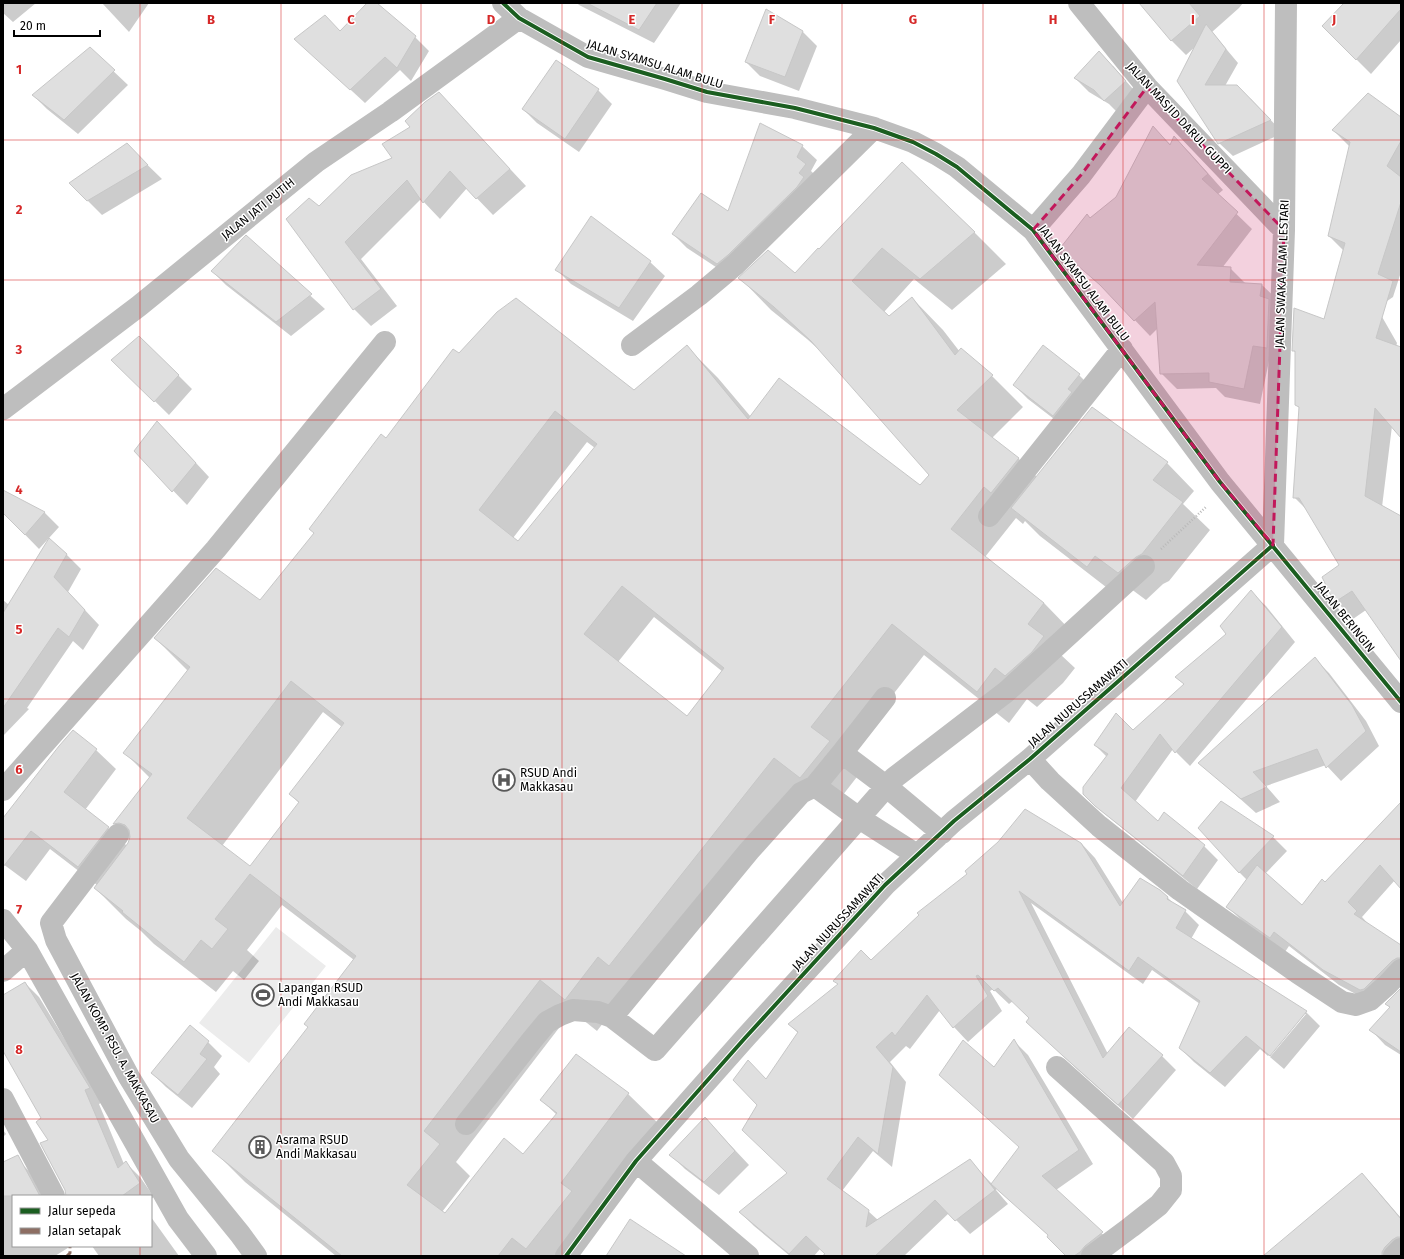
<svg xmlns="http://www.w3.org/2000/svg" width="1404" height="1259" viewBox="0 0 1404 1259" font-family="'Fira Sans',sans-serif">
<rect width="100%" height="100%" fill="#fff"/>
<path fill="#ececec" d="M276,927L326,966L249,1063L199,1023Z"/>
<path fill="#0003" fill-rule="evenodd" d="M3,3H36L13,22L3,13Z
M102,3H149L129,32Z
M369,3H375L415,37L429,51L411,81L400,70L365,103L315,57Z
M577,3H681L654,43L579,5Z
M1140,3H1243L1239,8L1212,32L1238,63L1225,86L1251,99L1283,133L1233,156L1219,143L1178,81L1196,46L1186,55L1172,41Z
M1345,3H1401V40L1371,74L1323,26Z
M767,11L803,32L817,46L799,91L760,76L746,62Z
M90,49L128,85L78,134L47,109L33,95Z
M1113,66L1139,96L1119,114L1109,104L1089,92L1075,78Z
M598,90L612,104L579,152L537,123L523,109Z
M439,93L526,186L493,215L467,188L440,219L421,199L361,259L397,306L371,326L354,309L319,207L393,158L412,127Z
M1401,118V272L1393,297L1377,308L1397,343L1395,350L1401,355V437L1392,426L1382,507L1401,517V659L1366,610L1353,619L1336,601L1341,565L1309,512L1294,497L1300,408L1296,405V353L1293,350L1324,320L1344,251L1329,236L1350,147L1333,130Z
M760,124L802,146L817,160L811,171L819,179L731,277L687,248L673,234L729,213Z
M1153,128L1171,145L1174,138L1190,153L1223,190L1217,195L1252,229L1222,268H1230L1246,284L1262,285L1278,300L1269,361L1260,404L1225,397L1216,388L1177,389L1161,373L1158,328L1150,336L1111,295L1069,256L1090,219L1117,197Z
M127,145L162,179L102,215L70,183Z
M591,217L650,262L665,276L633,321L571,284L557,270Z
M974,232L1006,264L952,310L914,279L884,312L889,317L912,298L943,330L960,352L992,376L1023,407L992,438L1019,459L1037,477L1167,463L1194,491L1183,504L1210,530L1169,581L1163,584L1146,600L1123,583L1115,594L1040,536L1025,521L1023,524L1016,518L985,557L1044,603L1075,635L1060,654L1075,668L1063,683L1037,707L1027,699L1009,723L924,655L844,757L860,773L832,809L806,788L630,988L597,1031L572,1011L456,1162L470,1176L442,1212L445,1214L523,1155L557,1115L541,1100L628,1094L660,1125L577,1256H336L245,1182L214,1151L309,1028L354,960L282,905L247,950L259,961L244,980L233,971L216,992L154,944L141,931L126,919L95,888L97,885L50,849L26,881L3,864V819L96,750L116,769L85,810L108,828L127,846L130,840L114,824L150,778L125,753L188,671L155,638L260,602L315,533L386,439L459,354L634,391L687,347L718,378L751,417L920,487L931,475L825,355L807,339L771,310L740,278L795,275L818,249ZM587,442L595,448L519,542L513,538ZM654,617L723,672L687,717L618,662ZM323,712L342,727L290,794L299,803L250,868L222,846Z
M246,237L325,309L291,336L226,285L212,271Z
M113,360L178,375L192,389L169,415Z
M1079,375L1093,389L1067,429L1028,399L1014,385Z
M171,436L209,477L187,505L135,451Z
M3,491L45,513L59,527L39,549L3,512Z
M66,554L81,569L68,592L99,625L83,650L73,641L27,708L29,709L3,736V600L9,605Z
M1251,592L1266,606L1295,642L1190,766L1173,749L1135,802L1159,822L1204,846L1218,860L1197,889L1099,809L1107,757L1095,745L1133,731L1185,685L1176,677L1227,634Z
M1315,659L1329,673L1366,721L1379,746L1341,781L1326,765L1266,786L1280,802L1256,813L1200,763Z
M1401,803V887L1395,880L1362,917L1371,927L1401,946V982L1376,1005L1339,985L1289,946L1285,952L1243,922L1228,907L1247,880L1239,872L1273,837L1287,851L1265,874L1303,906Z
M1081,843L1095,858L1123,903L1167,897L1175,905L1185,911L1199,925L1191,939L1306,1012L1320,1026L1284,1069L1270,1057L1306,1014H1304L1268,1056L1260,1049L1225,1087L1194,1062L1180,1048L1200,1004L1152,970L1143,984L1031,903L1108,1054L1129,1028L1162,1056L1176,1070L1133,1119L1078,1070L1042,1036L1030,1018L1013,1001L1009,1004L993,989L990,991L1002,1011L968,1042L954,1027L940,1010L910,1049L906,1046L890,1062L906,1082L892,1167L873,1151L842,1191L868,1211L878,1220L969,1160L992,1184L1020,1147L994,1068L1014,1041L1028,1055L1093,1164L1056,1190L1116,1247L1104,1256H1067L1049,1236L997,1188L996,1190L1008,1204L970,1234L949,1213L904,1256H827L820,1249L814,1256H790L754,1226L740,1212L788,1173L759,1105L767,1080L798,1033L789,1024L839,985L835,981Z
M25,983L39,997L103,1102L99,1104L124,1164L126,1163L140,1177L154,1197L151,1199V1196H87L3,1049V996Z
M1401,989V1055L1385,1045L1371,1030L1391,1008L1386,1004Z
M208,1042L222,1056L214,1067L220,1074L192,1108L166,1087L152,1073Z
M705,1118L749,1165L719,1195L685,1169L671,1155Z
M3,1130L6,1134L3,1137Z
M15,1157L29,1171L44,1196H13V1246H71L55,1256H3V1163Z
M1362,1174L1376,1189L1401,1218V1256H1265Z
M151,1217L179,1256H99L92,1246H151Z"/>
<path fill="#dfdfdf" stroke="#c7c7c7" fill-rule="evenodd" d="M367,3H377L416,36L397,68L385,57L350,90L294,39L325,15L340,31Z
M587,3H657L639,30Z
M1139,3H1189L1200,16L1171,41Z
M1344,3H1401V9L1356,60L1322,26Z
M766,9L803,31L785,77L745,62Z
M1206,24L1226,49L1205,85H1237L1271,120L1218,144L1177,81Z
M90,47L115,70L64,120L32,95Z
M1099,51L1126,81L1104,101L1094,90L1074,78Z
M556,60L599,89L565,139L522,109Z
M439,92L510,169L476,199L450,171L423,203L407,180L345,242L381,289L353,310L286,219L309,198L319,206L351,175L392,158L382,144L410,127L405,121L425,102Z
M1368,93L1401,117V141L1387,166L1401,177V202L1378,274L1393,281L1376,338L1401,347V438L1375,408L1365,496L1401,516V661L1352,591L1335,602L1332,598L1322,577L1339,565L1299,498H1293L1299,407L1295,405V351H1292L1294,308L1324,319L1345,243L1328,236L1350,142L1332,130Z
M760,123L803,145L797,157L806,164L799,173L804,177L797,187L728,255L717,264L672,234L701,193L728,211Z
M1153,126L1170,145L1174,136L1208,174L1202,179L1238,212L1197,265L1231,267L1230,282L1262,284L1260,296L1269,299L1267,348L1253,346L1244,389L1209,382V373L1160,374L1155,302L1134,321L1100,285L1068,257L1061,247L1087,214L1090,218L1116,197Z
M127,143L148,165L87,201L69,183Z
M902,162L975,232L920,279L882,248L852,281L889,316L912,297L955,355L961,348L993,375L957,410L1019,458L991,493L984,487L951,529L1044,603L1028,624L1044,636L1032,652L1005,676L995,668L977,692L892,624L811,727L830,741L800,778L774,758L609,966L598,957L565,1000L540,980L424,1131L440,1144L407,1185L445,1213L504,1138L523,1154L557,1113L540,1100L576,1054L629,1093L561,1183L572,1191L526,1249L512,1238L498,1256H342L212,1151L308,1027L304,1024L356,956L250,874L215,919L228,929L212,949L201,940L184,962L122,912L123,911L94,888L128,843L130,837L129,830L125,825L119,823L113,824L152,774L123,753L190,667L154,638L216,568L260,600L314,533L309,529L381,434L386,438L453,349L459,353L497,312L516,298L634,390L687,345L748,419L779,378L920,485L929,475L811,341L774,307L738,278L768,250L795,273L818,248L819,249ZM555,411L597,444L518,541L479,510ZM622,586L724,668L687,716L584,634ZM291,681L344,723L289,794L299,802L250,866L187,818Z
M591,216L651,261L619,308L555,270Z
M246,235L312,294L276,322L211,271Z
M139,336L179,375L154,402L111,360Z
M1043,345L1080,374L1068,389L1072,392L1053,416L1013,385Z
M1092,407L1168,462L1153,480L1183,502L1142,554L1136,557L1118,573L1095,556L1087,567L1011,508Z
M157,421L196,463L172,492L134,451Z
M3,490L45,512L25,535L3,513Z
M49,538L67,554L54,577L85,610L69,637L58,628L3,708V613Z
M1251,590L1282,627L1175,753L1160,734L1121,788L1158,821L1164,812L1205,845L1183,876L1095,806L1083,794V787L1108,754L1094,745L1116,713L1133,730L1184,684L1175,677L1226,634L1220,626Z
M1315,657L1352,705L1366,731L1326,768L1317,749L1253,772L1267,787L1241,799L1198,763Z
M73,730L97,749L64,792L109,827L78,867L31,831L3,867V818L59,746Z
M1221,801L1274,836L1239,873L1198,828Z
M1401,802V889L1380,865L1348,902L1357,911L1354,914L1401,945V958H1397L1392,961L1364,989L1360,990L1323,970L1274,932L1270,938L1226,907L1257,865L1302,905L1322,879L1325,882Z
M1025,809L1081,843L1120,906L1140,878L1160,890L1168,897L1167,899L1186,910L1176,928L1307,1011L1270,1056L1246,1036L1210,1073L1179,1048L1200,1001L1138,957L1129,971L1019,891L1103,1058L1129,1027L1163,1055L1118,1105L1063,1056L1026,1022L1029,1018L998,988L994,991L978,975L976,976L988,996L953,1028L927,995L895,1036L892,1032L876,1047L893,1067L878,1154L858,1137L827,1179L869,1210L866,1227L970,1159L995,1190L955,1221L935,1200L875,1256H822L825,1254L806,1236L789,1254L739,1212L787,1173L742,1130L757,1105L733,1080L748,1060L766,1079L798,1032L788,1024L838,984L833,981L861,950L871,960L919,915L917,913L967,874L965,871L998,842Z
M25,982L90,1088L85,1090L118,1168L126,1161L140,1183L122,1196H66L65,1190L40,1143L48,1140L36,1122L41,1118L3,1051V995Z
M1401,988V1052L1369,1030L1390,1007L1385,1004Z
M190,1025L209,1041L200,1054L207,1059L178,1095L151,1073Z
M1014,1039L1079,1150L1042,1176L1103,1232L1085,1246L1080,1252L1074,1256H1066L1047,1237L1048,1235L991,1184L1019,1147L939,1075L963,1040L994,1067Z
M705,1117L735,1151L704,1182L669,1155Z
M18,1155L40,1196H3V1162Z
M1362,1173L1401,1219V1237H1397L1392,1240L1385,1247L1382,1252V1256H1263Z
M630,1219L686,1256H606Z"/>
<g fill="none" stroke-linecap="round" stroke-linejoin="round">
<path stroke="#b9b9b9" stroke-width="2.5" stroke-dasharray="1 2" stroke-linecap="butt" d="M1161,549L1207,506"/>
<path stroke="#bebebe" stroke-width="22" d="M503,3L519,18L588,57L665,79L707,92L795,108L874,128L913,142L936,154L957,167L1033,230L1220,482L1401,702
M1079,3L1147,87L1284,230
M1033,230L1081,175L1147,87
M632,345L699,295L736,264L874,128
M3,409L139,306L316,162L390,112L519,18
M989,516L1122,349
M1273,545L1284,230L1286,3
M885,698L842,753L887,787L942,833
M1030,759L1050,781L1099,826L1180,890L1298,973L1342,1002L1356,1005L1370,1000L1388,984L1401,970
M815,786L859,818L917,855
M3,790L216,549L385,342
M118,835L51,923L56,940L129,1077L179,1159L240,1234L256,1256
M3,920L27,950L178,1219L206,1256
M3,971L27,950
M612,1017L749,851L801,793L815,786L842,753
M1057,1067L1164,1163L1171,1176V1190L1159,1205L1131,1227L1092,1256
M3,1099L54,1196
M466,1124L532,1040L547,1022L560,1015L573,1010L598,1012L612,1017L655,1050L894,778L1006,692L1144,566
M636,1161L748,1256
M566,1256L636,1161L745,1038L885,885L954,821L1030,759L1273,545
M1394,1256L1401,1249"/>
<path stroke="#8d6e63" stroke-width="3" stroke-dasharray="6 3" stroke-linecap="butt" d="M67,1256L70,1253V1246"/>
<g stroke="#fff" stroke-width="6">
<path id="cycleway" d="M503,3L519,18L588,57L665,79L707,92L795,108L874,128L913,142L936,154L957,167L1033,230L1220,482L1401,702
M566,1256L636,1161L745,1038L885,885L954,821L1030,759L1273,545"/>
</g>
<use href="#cycleway" stroke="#1b5e20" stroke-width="4"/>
</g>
<path fill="#c2185b" fill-opacity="0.2" stroke="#c2185b" stroke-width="3" stroke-dasharray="8 5" stroke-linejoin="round" d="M1147,87L1284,230L1273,545L1220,482L1033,230L1081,175Z"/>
<path fill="none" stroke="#d62828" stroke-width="1" stroke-opacity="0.55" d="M140,3V1196M281,3V1256M421,3V1256M562,3V1256M702,3V1256M842,3V1256M983,3V1256M1123,3V1256M1264,3V1256M3,140H1401M3,280H1401M3,420H1401M3,560H1401M3,699H1401M3,839H1401M3,979H1401M3,1119H1401M140,1246V1256"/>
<defs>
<g id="hospital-ring" transform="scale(1.15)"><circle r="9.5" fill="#fff" stroke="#595959" stroke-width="1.5"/><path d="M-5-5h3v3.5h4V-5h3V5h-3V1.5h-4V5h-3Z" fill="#595959"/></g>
<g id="stadium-ring" transform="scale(1.15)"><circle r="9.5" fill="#fff" stroke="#595959" stroke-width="1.5"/><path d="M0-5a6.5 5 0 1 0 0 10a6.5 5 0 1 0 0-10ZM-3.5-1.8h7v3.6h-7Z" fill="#595959"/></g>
<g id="building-ring" transform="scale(1.15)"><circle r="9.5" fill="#fff" stroke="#595959" stroke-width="1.5"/><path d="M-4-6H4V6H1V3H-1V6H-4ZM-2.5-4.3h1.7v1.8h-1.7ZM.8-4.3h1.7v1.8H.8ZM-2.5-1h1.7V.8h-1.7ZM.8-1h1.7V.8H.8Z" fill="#595959"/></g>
</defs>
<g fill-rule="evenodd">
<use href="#hospital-ring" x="504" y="780"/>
<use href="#stadium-ring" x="263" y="995"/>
<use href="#building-ring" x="260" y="1147"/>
</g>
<g text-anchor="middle" stroke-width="3" stroke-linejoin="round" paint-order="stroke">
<g font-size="12" fill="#000" stroke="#fff">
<text transform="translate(655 64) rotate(17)" y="4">JALAN SYAMSU ALAM BULU</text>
<text transform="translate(1179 118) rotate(47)" y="4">JALAN MASJID DARUL GUPPI</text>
<text transform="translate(258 209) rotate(-39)" y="4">JALAN JATI PUTIH</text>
<text transform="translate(1282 274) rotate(-88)" y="4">JALAN SWAKA ALAM LESTARI</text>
<text transform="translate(1084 283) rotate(53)" y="4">JALAN SYAMSU ALAM BULU</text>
<text transform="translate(1345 617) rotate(51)" y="4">JALAN BERINGIN</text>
<text transform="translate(1078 703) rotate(-41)" y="4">JALAN NURUSSAMAWATI</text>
<text transform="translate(838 922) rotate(-47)" y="4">JALAN NURUSSAMAWATI</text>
<text transform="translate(115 1048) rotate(61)" y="4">JALAN KOMP. RSU. A. MAKKASAU</text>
</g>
<g font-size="12" fill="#000" stroke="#fff" text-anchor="start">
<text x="520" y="777">RSUD Andi<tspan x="520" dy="14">Makkasau</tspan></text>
<text x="278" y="992">Lapangan RSUD<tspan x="278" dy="14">Andi Makkasau</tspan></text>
<text x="276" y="1144">Asrama RSUD<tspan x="276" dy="14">Andi Makkasau</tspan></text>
</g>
</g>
<g font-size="13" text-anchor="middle" font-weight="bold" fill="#d62828" stroke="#fff" stroke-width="3" stroke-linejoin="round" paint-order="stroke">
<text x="211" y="24">B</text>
<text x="351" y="24">C</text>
<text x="491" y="24">D</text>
<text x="632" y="24">E</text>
<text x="772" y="24">F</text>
<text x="913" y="24">G</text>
<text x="1053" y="24">H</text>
<text x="1193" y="24">I</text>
<text x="1334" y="24">J</text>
<text x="19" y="74">1</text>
<text x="19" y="214">2</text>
<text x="19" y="354">3</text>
<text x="19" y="494">4</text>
<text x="19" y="634">5</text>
<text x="19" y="774">6</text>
<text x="19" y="914">7</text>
<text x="19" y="1054">8</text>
</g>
<rect width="1404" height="1259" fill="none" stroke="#000000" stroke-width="8"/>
<rect x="12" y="1195" width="140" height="52" fill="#ffffff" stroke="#999999"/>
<rect x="20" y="1208" width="20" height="6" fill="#1b5e20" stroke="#999999"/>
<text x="48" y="1215" font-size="12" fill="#000000">Jalur sepeda</text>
<rect x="20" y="1228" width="20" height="6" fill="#8d6e63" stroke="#999999"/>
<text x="48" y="1235" font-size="12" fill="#000000">Jalan setapak</text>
<path d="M14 30v6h86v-6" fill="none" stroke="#000000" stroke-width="2"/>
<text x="20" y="30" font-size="12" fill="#000000" stroke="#ffffff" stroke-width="3" paint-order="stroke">20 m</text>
</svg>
